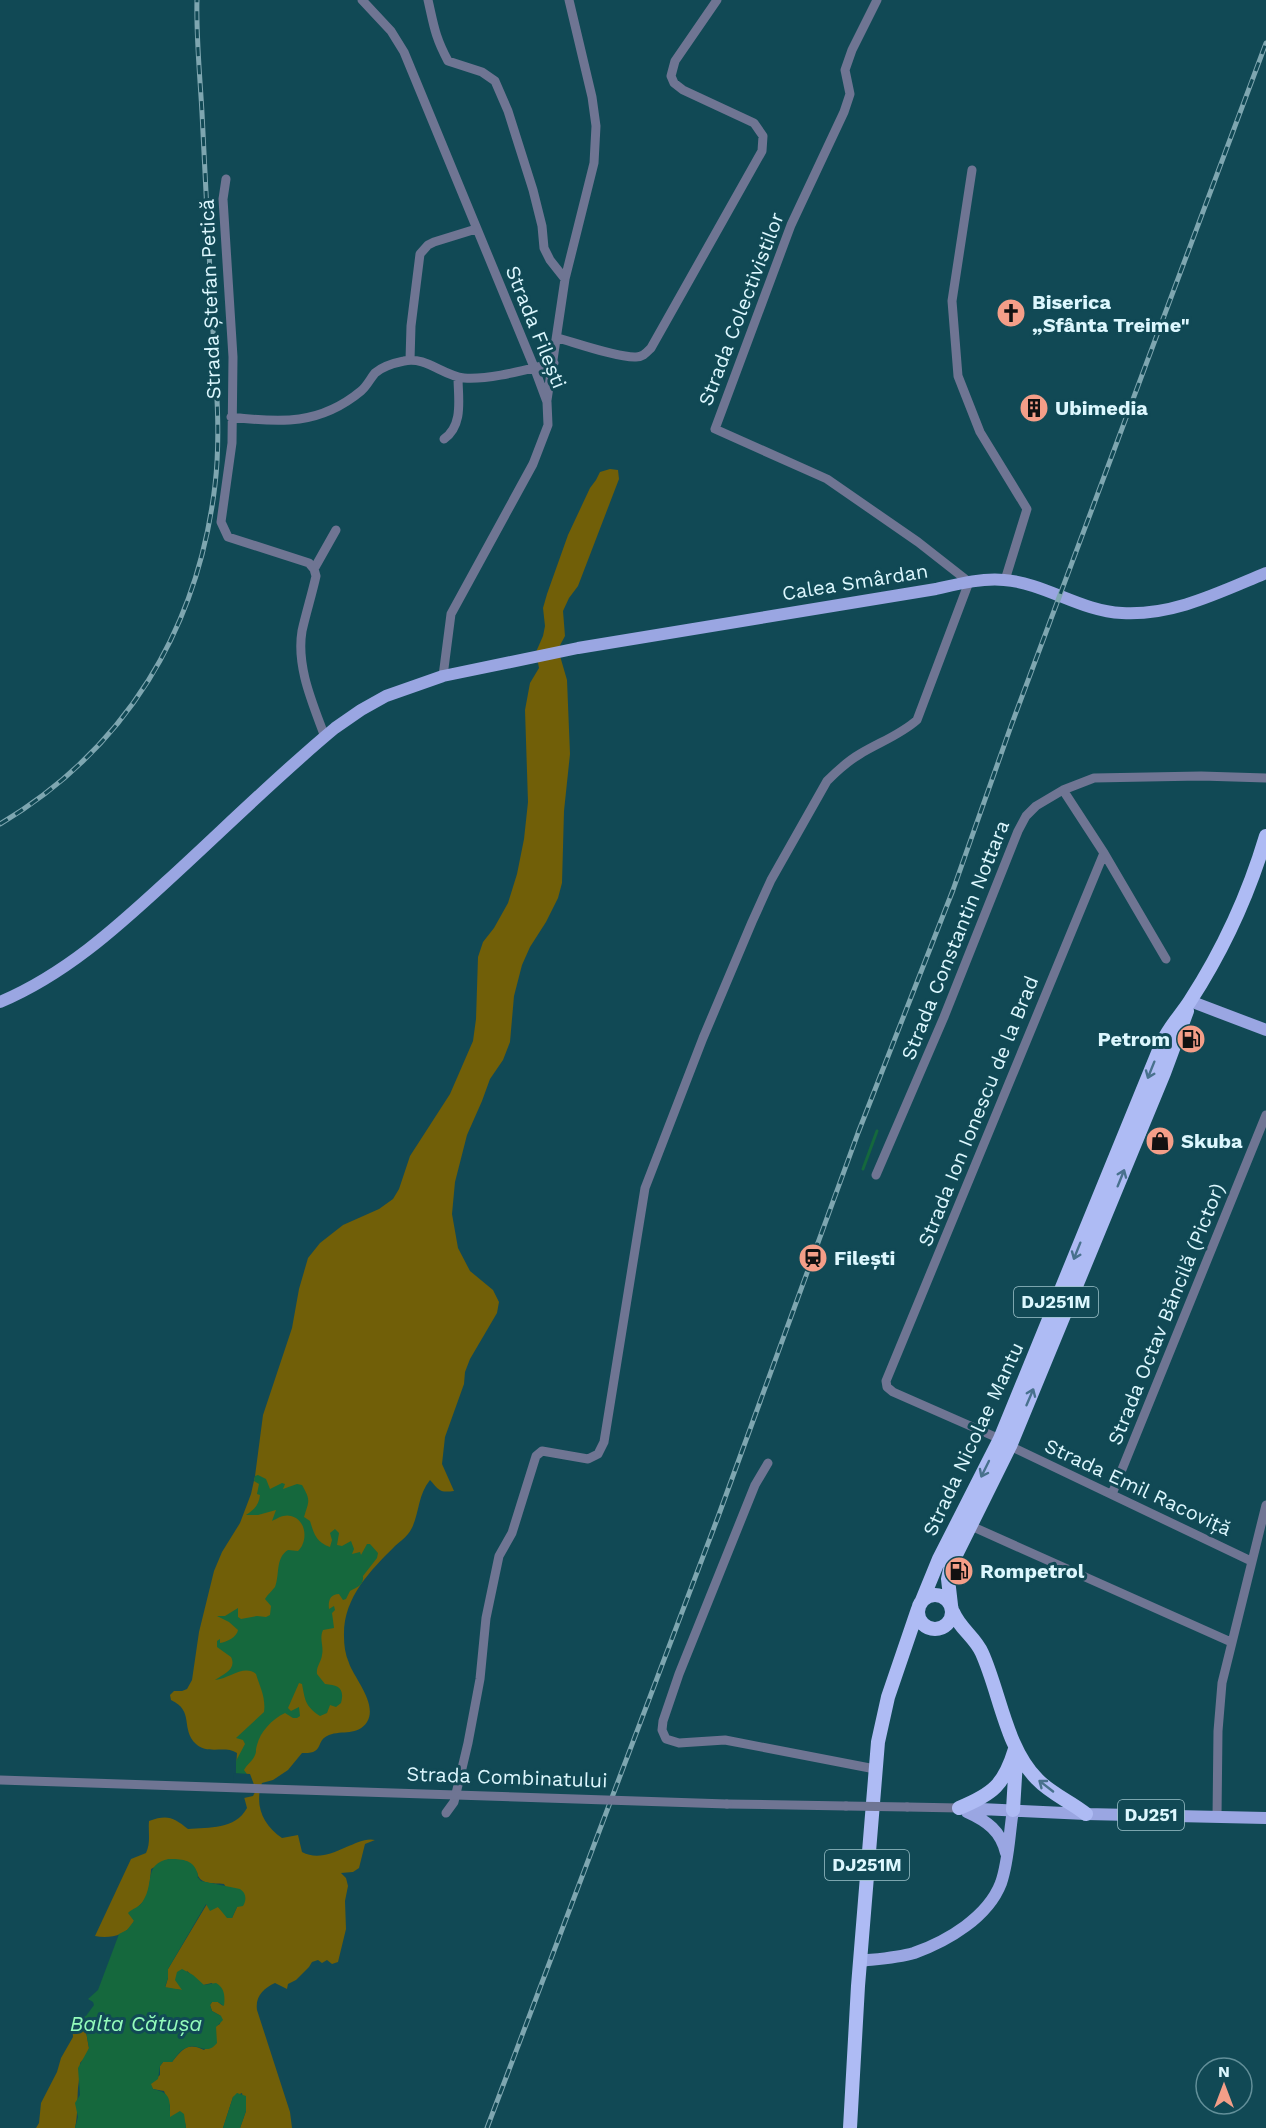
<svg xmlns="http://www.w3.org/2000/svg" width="1266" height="2128" viewBox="0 0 1266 2128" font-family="'Work Sans',sans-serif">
<rect width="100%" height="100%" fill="#114955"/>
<path fill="#715f08" d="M610,469L618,470L619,479L578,586L569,598L563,611L565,636L558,649L567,680L570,754L564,811L562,883L558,898L546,922L530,947L522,965L514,996L510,1042L503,1060L490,1079L482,1101L467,1135L455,1182L452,1214L458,1248L470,1271L493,1290L499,1302L497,1313L470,1359L465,1372L464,1384L445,1437L442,1464L454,1491C439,1493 439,1490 430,1480C416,1497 420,1519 408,1534C404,1539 399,1542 395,1546C370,1571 343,1598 344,1636C344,1645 345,1654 349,1663C354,1678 378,1704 367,1722C358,1736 342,1730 329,1735C314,1741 326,1754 302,1753L288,1770L273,1780L262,1783C254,1805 263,1825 282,1838L298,1835L302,1852C328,1866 356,1835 375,1840L365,1844L359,1868L353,1872L341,1873L346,1878L348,1886L345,1901L346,1929L338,1962L332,1964L327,1960L322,1963L318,1960L312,1962L309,1967L296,1980L288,1984L287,1989L275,1983C264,1988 255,1996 257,2010L290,2112L292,2128H240L246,2111L242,2093L233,2097L223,2128H186L185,2122L170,2117V2106L164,2091L153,2089L150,2084L160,2075V2066L163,2062H172C183,2049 187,2042 204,2050L216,2039V2026L220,2024L221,2016L212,2011L210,2005L212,2002H218L223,2006L212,1983L203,1985L187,1971L182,1990L165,1988L168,1978V1969L207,1904L218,1907L232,1918L237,1907L224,1884C213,1883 199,1885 197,1872L169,1859L151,1869C150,1880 150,1892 143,1902C141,1904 138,1906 136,1909C134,1913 136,1918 133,1923C126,1936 108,1939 95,1936L131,1859L146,1853C151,1842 148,1833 149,1821C168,1814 174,1818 188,1829C209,1827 235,1830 247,1808L236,1767L237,1753C225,1745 208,1755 196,1744C180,1729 195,1711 171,1700L170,1695L174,1691H182L187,1689L192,1680L199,1632L214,1571L222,1552L240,1523L251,1494L255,1476L263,1415L292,1328L299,1289L308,1258L320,1243L343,1225L379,1209L393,1199L399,1189L410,1156L450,1094L473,1041L476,1019L478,957L483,942L494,928L508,903L517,874L524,839L528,802L525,710L530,683L539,668L536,652L543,636L545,626L543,608L547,594L568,535L590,488L596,480L600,472Z
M76,2016L82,2018H77L85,2026L89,2048L88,2054L80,2063C80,2072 79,2080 78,2088C77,2101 78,2115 75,2128H36L39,2123L41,2103L57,2072L61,2058L73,2037L72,2019Z"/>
<path fill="#15683d" d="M258,1475L266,1479L270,1489L282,1483L285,1484L283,1489L297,1484L302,1485C311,1501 309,1500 304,1517L310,1521C314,1534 316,1542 330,1547L332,1540L330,1533L335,1529L339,1533L337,1545L342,1546L351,1541L354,1549L352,1554L360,1552L361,1555L367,1544H370L378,1553L377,1558L363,1576C364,1586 356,1587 350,1591L346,1599L343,1600L339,1594C330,1594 328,1601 329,1609L334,1606L335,1610L332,1613L334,1628L323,1630C319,1639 324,1646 322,1655C321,1663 316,1666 317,1674L325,1684C338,1685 345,1688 341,1703L336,1707L330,1705L327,1713L320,1716C305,1706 305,1700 302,1684L299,1683L288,1708L291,1711L299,1707L300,1716L297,1718H293L285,1713C272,1719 260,1732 257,1745C255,1751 257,1750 255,1755C253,1761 247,1764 244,1770L249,1777L236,1778V1761L245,1744L243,1740L236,1738L264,1712C266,1698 260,1687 256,1674C244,1664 229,1679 215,1680C224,1674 237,1669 231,1657L217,1647V1641L220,1639V1643C227,1642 237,1637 238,1630L229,1622L217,1616H225L238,1608V1617L241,1619L257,1616L266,1617L270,1615L271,1606L265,1599C268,1594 272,1591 275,1587C280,1575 275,1558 288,1550L298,1551C308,1542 307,1520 291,1516C284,1514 278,1518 272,1521L276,1510L258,1515H246C254,1510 259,1505 260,1495L257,1494L259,1484L254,1481L255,1476Z
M169,1859C180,1859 193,1859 197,1872C200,1881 194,1873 201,1881L240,1889C246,1893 247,1899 243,1906L237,1907L232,1918H227L218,1907L210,1911L206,1904L168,1969V1978L165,1987L182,1990L175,1980L177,1972L182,1969L193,1975L204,1985L216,1983C225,1988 225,1997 224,2006L218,2002H212L210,2005L212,2011L221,2016L223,2020L216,2027L217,2043C206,2057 198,2041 186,2048C180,2050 176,2057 172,2062H163L160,2066L158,2079L151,2084L153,2089C171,2093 170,2099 170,2117L180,2111L184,2114L186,2128H75L78,2117L75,2103L80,2095L78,2068L89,2048L85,2026L76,2021V2019L86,2016L94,2005L93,2002L88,1999L98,1990L119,1934L127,1930L134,1921L128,1913C133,1908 139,1908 143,1901C155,1883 143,1864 169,1859Z
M237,2093L246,2096V2111L240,2128H223L233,2097Z"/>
<path fill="#114955" d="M233,1773L250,1774L256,1790L253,1796L244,1798L238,1794L234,1785Z"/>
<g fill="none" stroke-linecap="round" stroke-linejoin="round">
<path stroke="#15683d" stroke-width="3" d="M863,1169L877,1131"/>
<path stroke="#6f7593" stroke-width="9" d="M362,0L391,31L404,52L534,367L547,402L548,425L533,464L451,614L443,676
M428,0C434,26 435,37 448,61L482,72L495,81L508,111L533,190L542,226L544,248L550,260L565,279
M972,170L952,301L958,376L980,432L1027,509L1005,580
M226,179L223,199L233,357L232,443L221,522L228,537L309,563L314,569L316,576C312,594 306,613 302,631C296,667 313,704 325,737
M558,338C576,343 619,358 636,357C643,357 646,353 651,348L762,151L763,136L754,123L683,90L674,83L671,76L675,61L717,0
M410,360L411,326L420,254L428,245L434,242L476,229
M547,400L565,279L594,163L596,126L592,97L569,0
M231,417C281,423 320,425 361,391C367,386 370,379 375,373C383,366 394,363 404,361C426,356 443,376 464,378C491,380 528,369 554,363
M444,439C464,425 458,398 458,377
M314,569L336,530
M1063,790L1104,853L1166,959
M876,1175L944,1017L1018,831L1026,816L1036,806L1063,790L1094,778L1201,776L1266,778
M1000,1439L893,1392L887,1387L886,1381L1104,853
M1010,1446L1251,1561
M768,1463L755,1485L679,1674L663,1721L662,1730L666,1739L679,1743L725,1740L875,1769
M1112,1494L1266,1115
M971,1526L1231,1642
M727,1804L846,1806
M907,1807L959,1808
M446,1813L454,1802L468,1743L480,1679L486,1618L499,1556L512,1533L536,1456L542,1451L588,1459L598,1454L604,1442L645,1188L703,1038L752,922L771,880L827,781C837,771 848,761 860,754C880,742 900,735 917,720L969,582L918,542L827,479L715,429L791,225L844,112L850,94L845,70L852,50L877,0
M1217,1817L1218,1731L1222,1683L1266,1505"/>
<path stroke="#9aa6e2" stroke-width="12" d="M1190,1001L1266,1030
M0,1002C64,975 115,929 166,882C222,831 276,777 335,728L361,710L386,696L443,676L578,648L936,589C958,584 981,578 1004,580C1045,583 1080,611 1122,613C1173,616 1220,592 1266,573
M959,1808L1086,1814L1266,1818
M967,1812C987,1821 1001,1831 1006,1853
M860,1961C878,1959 897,1958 914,1953C948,1941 988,1917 1001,1883C1009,1860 1009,1834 1013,1810"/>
<path stroke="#aebbf4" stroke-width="14" d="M918 1612a17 17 0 1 1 34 0a17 17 0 1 1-34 0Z
M921,1603L939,1559L1000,1439L1162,1043C1169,1027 1181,1015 1190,1001C1223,950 1249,893 1266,836
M951,1605L948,1579L951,1565L1010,1446L1164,1073L1187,1011
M953,1612C960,1629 975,1637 982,1653C1000,1693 1006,1748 1037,1779C1051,1794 1070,1801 1086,1814
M959,1808C993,1794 1004,1785 1015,1749
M1013,1810L1016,1760
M850,2128L858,1986L878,1742L888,1697L918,1609"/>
<g stroke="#7ea6b0" stroke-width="5">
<path id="rail" d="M0,824C126,749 198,629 215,485C221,434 216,382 213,331C209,258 206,186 202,113C200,76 196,38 197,0
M487,2128L718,1517L858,1133L953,890L1011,726L1266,43"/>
</g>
<use href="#rail" stroke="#114955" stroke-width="3" stroke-dasharray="9" stroke-linecap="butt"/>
<path stroke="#6f7593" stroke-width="9" d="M0,1780L727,1804
M846,1806L907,1807"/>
</g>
<defs><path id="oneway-shaft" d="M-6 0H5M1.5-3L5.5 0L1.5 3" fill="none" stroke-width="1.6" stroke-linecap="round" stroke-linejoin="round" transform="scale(1.5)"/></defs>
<g stroke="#48718d">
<use href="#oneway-shaft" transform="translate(1151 1070) rotate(112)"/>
<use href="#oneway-shaft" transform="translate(1121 1178) rotate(-68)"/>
<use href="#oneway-shaft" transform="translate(1077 1251) rotate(112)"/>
<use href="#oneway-shaft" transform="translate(1030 1397) rotate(-67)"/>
<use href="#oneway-shaft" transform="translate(985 1469) rotate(116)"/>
<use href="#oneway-shaft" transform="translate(1046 1786) rotate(-142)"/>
</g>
<defs>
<g id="church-disc" transform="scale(1.5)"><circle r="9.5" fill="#f49e88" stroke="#114955"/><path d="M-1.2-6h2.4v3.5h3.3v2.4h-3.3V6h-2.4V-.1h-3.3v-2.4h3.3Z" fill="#111"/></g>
<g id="building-disc" transform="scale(1.5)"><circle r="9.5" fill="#f49e88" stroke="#114955"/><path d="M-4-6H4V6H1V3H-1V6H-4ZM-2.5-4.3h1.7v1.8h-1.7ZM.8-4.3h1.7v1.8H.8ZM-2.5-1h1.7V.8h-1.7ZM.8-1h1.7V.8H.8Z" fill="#111"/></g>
<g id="fuel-disc" transform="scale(1.5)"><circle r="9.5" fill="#f49e88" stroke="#114955"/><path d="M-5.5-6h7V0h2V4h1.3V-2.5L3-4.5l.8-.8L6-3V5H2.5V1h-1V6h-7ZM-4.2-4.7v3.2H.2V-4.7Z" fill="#111"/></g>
<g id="shop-disc" transform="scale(1.5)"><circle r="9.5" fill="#f49e88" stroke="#114955"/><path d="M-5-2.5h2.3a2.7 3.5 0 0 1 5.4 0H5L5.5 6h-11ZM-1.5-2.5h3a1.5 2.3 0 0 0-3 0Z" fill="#111"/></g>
<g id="station-disc" transform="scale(1.5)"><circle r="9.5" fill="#f49e88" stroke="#114955"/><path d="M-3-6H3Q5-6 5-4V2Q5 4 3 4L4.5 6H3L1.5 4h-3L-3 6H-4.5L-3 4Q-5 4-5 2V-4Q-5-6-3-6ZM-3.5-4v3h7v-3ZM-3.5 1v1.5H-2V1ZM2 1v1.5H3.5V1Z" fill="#111"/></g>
</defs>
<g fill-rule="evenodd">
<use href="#church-disc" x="1011" y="313"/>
<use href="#building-disc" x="1034" y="408"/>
<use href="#fuel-disc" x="1191" y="1039"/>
<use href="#shop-disc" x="1160" y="1141"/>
<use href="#station-disc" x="813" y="1258"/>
<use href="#fuel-disc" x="959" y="1571"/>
</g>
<g text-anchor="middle" stroke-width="6" stroke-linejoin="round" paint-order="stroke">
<g fill="#114955" stroke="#9fc3cb" stroke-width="1.5">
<rect x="1014" y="1287" width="84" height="30" rx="4.5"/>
<rect x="1118" y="1800" width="66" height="30" rx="4.5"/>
<rect x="825" y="1850" width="84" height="30" rx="4.5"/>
</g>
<g font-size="18" font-weight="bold" fill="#dcf7fe">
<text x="1056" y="1308">DJ251M</text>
<text x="1151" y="1821">DJ251</text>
<text x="867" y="1871">DJ251M</text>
</g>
<g font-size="20" fill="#dcf7fe" stroke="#114955">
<text transform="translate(210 299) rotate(-92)" y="7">Strada Ștefan Petică</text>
<text transform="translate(741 309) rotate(-69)" y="7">Strada Colectivistilor</text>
<text transform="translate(536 327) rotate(68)" y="7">Strada Filești</text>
<text transform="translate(855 582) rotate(-9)" y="7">Calea Smârdan</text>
<text transform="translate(955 940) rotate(-68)" y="7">Strada Constantin Nottara</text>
<text transform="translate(978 1111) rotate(-68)" y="7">Strada Ion Ionescu de la Brad</text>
<text transform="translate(1166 1314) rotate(-68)" y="7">Strada Octav Băncilă (Pictor)</text>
<text transform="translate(973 1439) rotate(-65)" y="7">Strada Nicolae Mantu</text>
<text transform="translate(1138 1487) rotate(25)" y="7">Strada Emil Racoviță</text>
<text transform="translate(507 1777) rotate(2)" y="7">Strada Combinatului</text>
</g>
<g font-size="20" font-weight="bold" fill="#dcf7fe" stroke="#114955" text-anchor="start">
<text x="1032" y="309">Biserica<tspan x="1032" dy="23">„Sfânta Treime"</tspan></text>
<text x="1055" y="415">Ubimedia</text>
<text x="1170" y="1046" text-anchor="end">Petrom</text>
<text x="1181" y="1148">Skuba</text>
<text x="834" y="1265">Filești</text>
<text x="980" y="1578">Rompetrol</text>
</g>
<g font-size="21" font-style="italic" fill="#94fcbb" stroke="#114955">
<text x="136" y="2031">Balta Cătușa</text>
</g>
</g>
<g transform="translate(1224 2086)"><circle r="28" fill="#114955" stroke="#628f99" stroke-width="1.5"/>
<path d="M0-4.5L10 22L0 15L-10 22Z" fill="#f49e88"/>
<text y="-9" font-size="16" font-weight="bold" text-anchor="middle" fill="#dcf7fe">N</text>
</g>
</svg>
